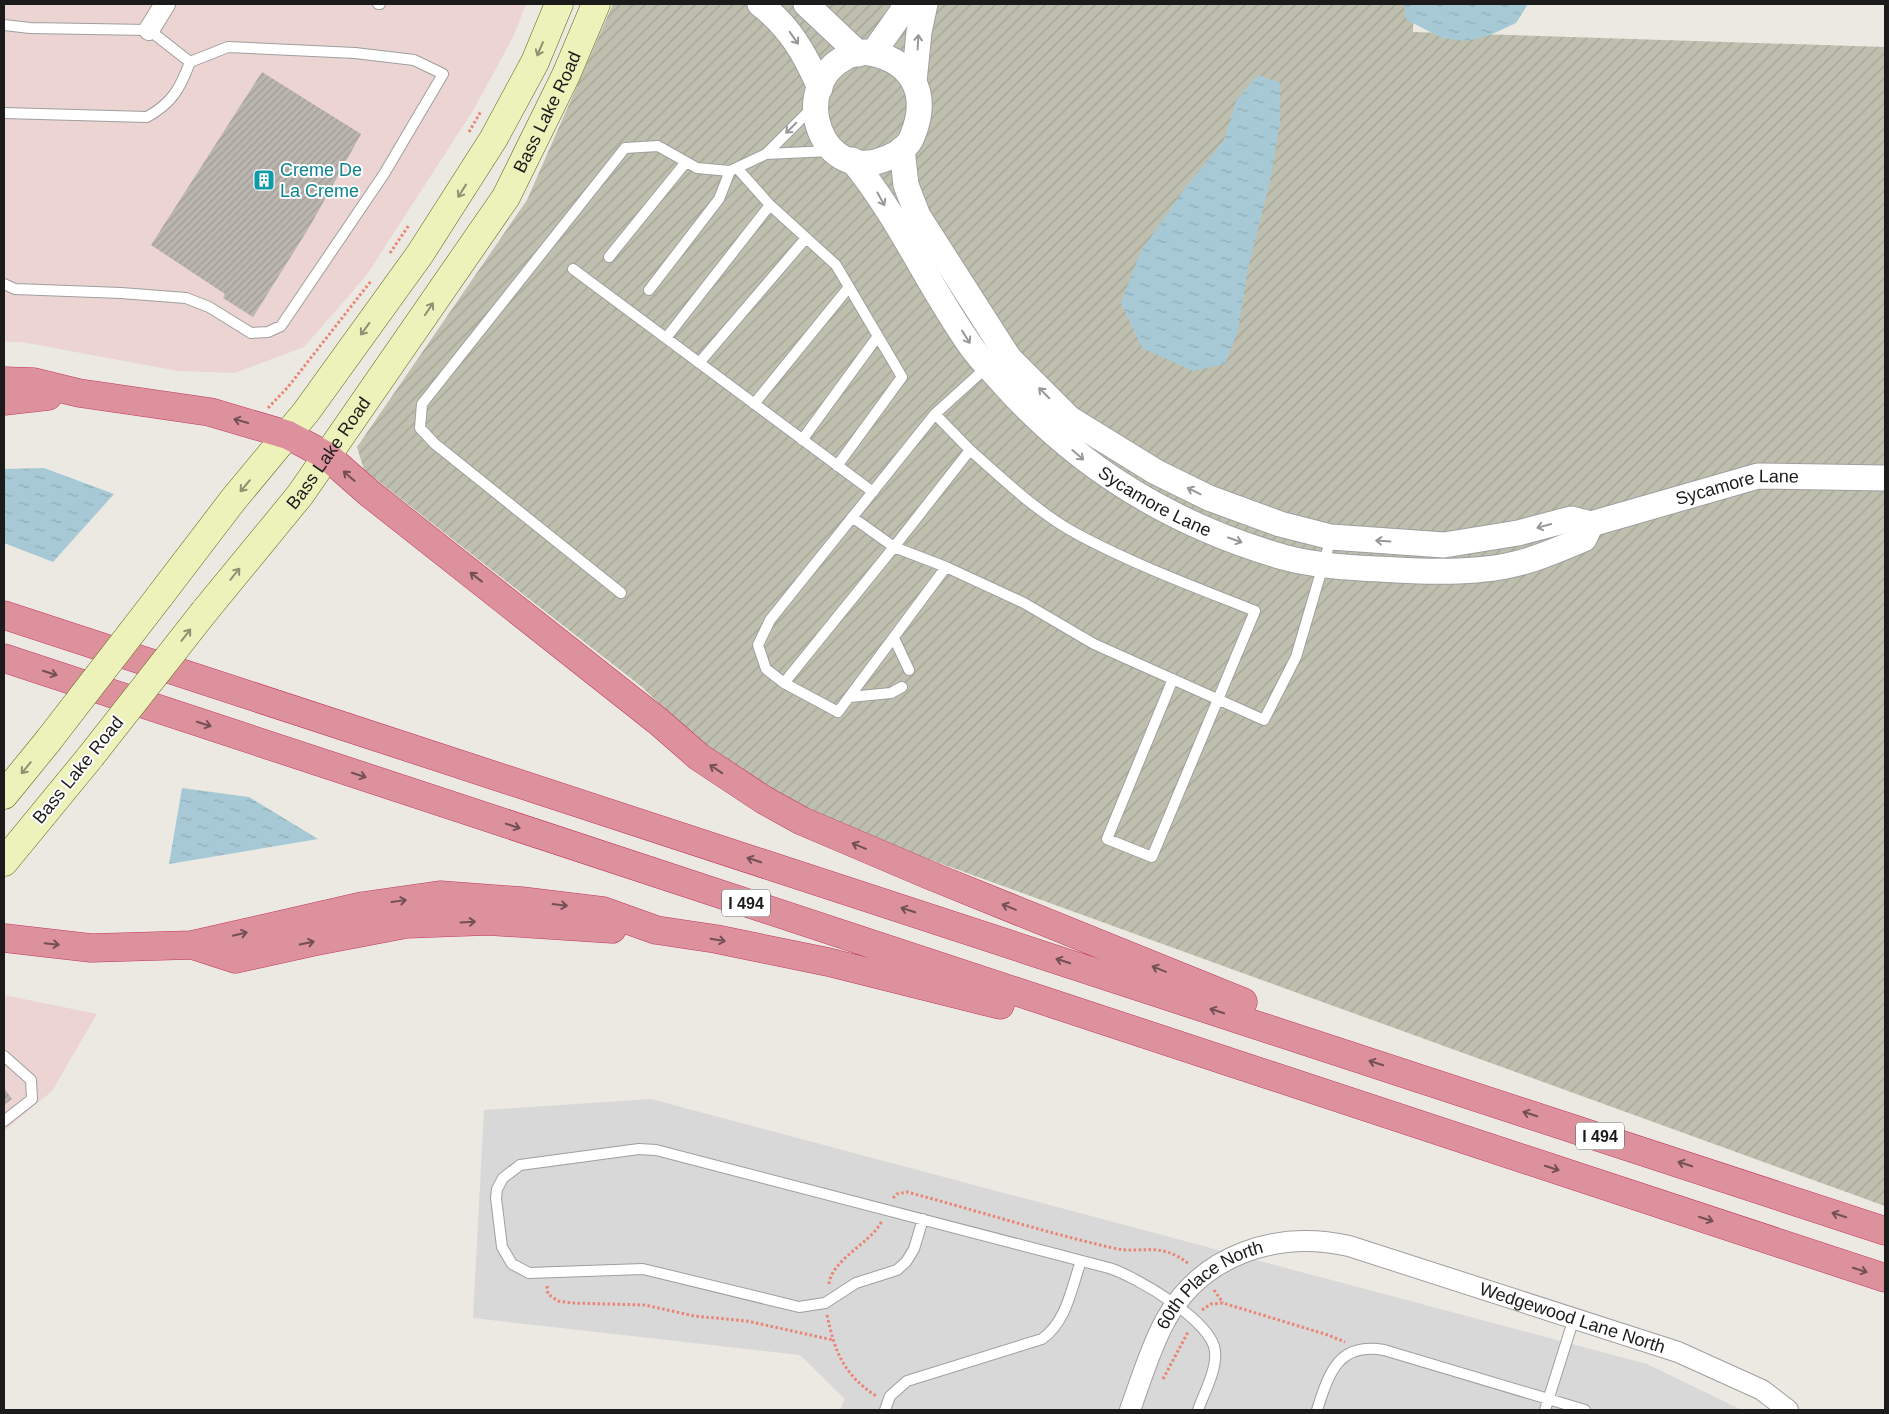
<svg xmlns="http://www.w3.org/2000/svg" width="1889" height="1414" viewBox="0 0 1889 1414" font-family="Arial,sans-serif">
<defs>
<pattern id="construction-furrows" width="10" height="10" patternUnits="userSpaceOnUse" patternTransform="scale(1.25)"><rect width="10" height="10" fill="#bebfae"/><path d="M-1 1l2-2M0 10L10 0M9 11l2-2" fill="none" stroke="#a3a495"/></pattern>
<pattern id="water-ripples" width="26" height="14" patternUnits="userSpaceOnUse" patternTransform="scale(1.25)"><rect width="26" height="14" fill="#a6c9d5"/><path d="M2 4q2-2 4 0t4 0M15 11q2-2 4 0t4 0" fill="none" stroke="#8eacb6"/></pattern>
<pattern id="building-hatch" width="6" height="6" patternUnits="userSpaceOnUse" patternTransform="scale(1.25)"><rect width="6" height="6" fill="#bbb5af"/><path d="M-1 1l2-2M0 6l6-6M5 7l2-2" fill="none" stroke="#a09b96"/></pattern>
</defs>
<rect width="100%" height="100%" fill="#ece9e2"/>
<path fill="#d9d8d8" d="M651,1099L1647,1364L1742,1410H840L845,1399L800,1355L473,1318L484,1110Z"/>
<path fill="#ebd4d2" d="M4,4H526L514,35L474,109L366,276L304,347L235,373L178,371L22,342H4Z
M4,995L97,1014L52,1091L4,1131Z"/>
<path fill="url(#construction-furrows)" d="M613,4H1414L1413,32L1885,47V1206L796,811L731,774L642,687L364,470L357,447L527,200Z"/>
<path fill="url(#water-ripples)" d="M1403,4H1528L1516,23L1488,36L1466,41L1442,38L1407,20Z
M1258,75L1280,83V122L1271,177L1248,269L1238,331L1225,364L1193,371L1142,348L1121,303L1140,253L1184,189L1224,140L1236,101Z
M44,468L114,494L53,562L4,543V469Z
M182,788L249,797L318,839L169,864Z"/>
<path fill="url(#building-hatch)" d="M262,72L361,134L310,226L253,317L223,298L225,294L151,245Z
M4,1088L12,1099L4,1105Z"/>
<g fill="none" stroke-linecap="round" stroke-linejoin="round">
<g stroke="#9f9f9f" stroke-width="12">
<path id="service" d="M378,4H380
M4,25L30,28L149,30L190,62
M4,113L147,117C172,103 180,89 190,62L228,47L355,53L414,60L443,74L384,174L281,326L268,332L251,333L209,307L186,298L121,293L15,289L4,284
M766,154L830,151
M770,205L836,265L902,377L837,466
M609,257L686,162
M573,269L873,492
M649,290L719,199L730,171
M666,338L770,205L737,168
M699,363L806,238
M987,367L935,414L970,450L894,547L946,567L1024,603L1094,644L1264,720L1296,657L1331,538
M754,404L849,287
M802,440L878,336
M970,450C1004,480 1039,514 1079,535C1135,565 1195,587 1255,611L1152,857L1107,839L1173,679
M852,517L894,547L784,683L838,712L946,567
M621,593L435,444L420,428L422,404L625,148L658,146L697,168L730,171L766,154L814,106
M894,638L909,670
M784,683L766,669L758,645L770,620L935,414
M850,697L891,693L902,687
M4,1056L31,1080L32,1099L4,1121
M923,1219L914,1249L906,1262L897,1270L856,1283L825,1303L799,1307L643,1269L529,1273L512,1264L502,1247L496,1198L497,1189L503,1178L520,1165L639,1149L656,1150L1109,1268C1137,1277 1212,1321 1215,1351C1217,1370 1204,1393 1198,1410
M885,1410L890,1396L907,1381L1042,1339C1067,1321 1071,1289 1081,1261
M1317,1410C1329,1373 1338,1342 1384,1350L1585,1410
M1545,1410L1574,1318"/>
</g>
<g stroke="#9f9f9f" stroke-width="22">
<g id="minor">
<path d="M149,30L165,4"/>
<path id="s1" d="M1130,1410C1141,1380 1150,1349 1165,1321C1202,1254 1277,1230 1349,1246L1678,1352L1762,1390L1788,1410"/>
</g>
</g>
<g stroke="#9f9f9f" stroke-width="27">
<g id="tertiary">
<path d="M760,4C790,27 805,54 820,88"/>
<path d="M806,4L859,54"/>
<path d="M864,52C911,58 931,92 912,137C908,147 897,154 887,158C821,187 787,87 846,57C851,54 858,54 864,52Z"/>
<path d="M873,53L902,12L904,4"/>
<path d="M914,82L919,32L925,4"/>
<path id="s2" d="M902,149L906,185L918,216L1009,358L1070,419L1156,472L1209,498L1280,524L1331,537L1444,545L1518,533L1571,519L1591,524L1758,476L1885,478"/>
<path id="s3" d="M852,160C900,218 929,288 973,349C982,361 993,372 1003,383C1080,469 1172,525 1283,557C1319,567 1359,568 1396,570C1432,572 1471,573 1506,566C1533,561 1559,549 1584,539L1591,524"/>
</g>
</g>
<g stroke="#596510" stroke-width="29">
<g id="secondary">
<path d="M159,597L233,500L306,412L420,254L494,138L535,62L559,4"/>
<path id="s4" d="M204,612L300,495L506,197L566,75L596,4"/>
<path d="M4,795L48,741"/>
<path d="M4,862L91,756"/>
</g>
</g>
<g stroke="#c23662" stroke-width="29">
<path id="motorway" d="M4,381L34,382L79,393L210,412L288,435L327,456L369,493L659,722L699,757L764,800L802,821L929,875L1243,1002
M4,401L48,396
M4,615L1885,1231
M4,658L1885,1278
M4,938L91,948L192,945L363,906L440,895L521,901L603,911L656,930L716,939L828,962L1000,1005
M192,945L235,959L312,942L406,924L488,921L612,929"/>
</g>
<path stroke="#ea8475" stroke-width="3" stroke-dasharray="2.5 2.5" stroke-linecap="butt" d="M469,132L481,111
M390,253L409,225
M268,408L288,387L371,281
M893,1198L897,1194L907,1192C975,1210 1043,1232 1113,1248C1143,1255 1158,1240 1189,1264
M829,1284C832,1259 870,1244 882,1221
M547,1286L548,1294L558,1301L572,1303L645,1305L694,1316L747,1321L833,1340
M1214,1290L1223,1303
M1202,1310L1211,1304L1223,1303L1328,1335L1345,1342
M827,1315C835,1352 843,1374 876,1396
M1163,1379L1188,1332"/>
<use href="#service" stroke="#fff" stroke-width="10"/>
<use href="#minor" stroke="#fff" stroke-width="20"/>
<use href="#tertiary" stroke="#fff" stroke-width="25"/>
<use href="#secondary" stroke="#edf2ba" stroke-width="28"/>
<use href="#motorway" stroke="#dc919c" stroke-width="28"/>
<g stroke="#596510" stroke-width="29" stroke-linecap="butt">
<path id="secondary-bridge" d="M48,741L159,597
M91,756L204,612"/>
</g>
<use href="#secondary-bridge" stroke="#edf2ba" stroke-width="28"/>
</g>
<defs><path id="oneway-shaft" d="M-6 0H5M1.5-3L5.5 0L1.5 3" fill="none" stroke-width="1.6" stroke-linecap="round" stroke-linejoin="round" transform="scale(1.25)"/></defs>
<g stroke="#989898">
<use href="#oneway-shaft" transform="translate(794 38) rotate(55)"/>
<use href="#oneway-shaft" transform="translate(918 42) rotate(-87)"/>
<use href="#oneway-shaft" transform="translate(791 128) rotate(135)"/>
<use href="#oneway-shaft" transform="translate(881 199) rotate(61)"/>
<use href="#oneway-shaft" transform="translate(966 337) rotate(58)"/>
<use href="#oneway-shaft" transform="translate(1044 393) rotate(-135)"/>
<use href="#oneway-shaft" transform="translate(1078 455) rotate(41)"/>
<use href="#oneway-shaft" transform="translate(1194 491) rotate(-154)"/>
<use href="#oneway-shaft" transform="translate(1544 526) rotate(165)"/>
<use href="#oneway-shaft" transform="translate(1235 540) rotate(19)"/>
<use href="#oneway-shaft" transform="translate(1383 541) rotate(-176)"/>
</g>
<g stroke="#8e9172">
<use href="#oneway-shaft" transform="translate(540 49) rotate(113)"/>
<use href="#oneway-shaft" transform="translate(462 191) rotate(122)"/>
<use href="#oneway-shaft" transform="translate(429 309) rotate(-56)"/>
<use href="#oneway-shaft" transform="translate(365 329) rotate(126)"/>
<use href="#oneway-shaft" transform="translate(245 486) rotate(130)"/>
<use href="#oneway-shaft" transform="translate(235 574) rotate(-51)"/>
<use href="#oneway-shaft" transform="translate(186 635) rotate(-52)"/>
<use href="#oneway-shaft" transform="translate(26 768) rotate(129)"/>
</g>
<g stroke="#725055">
<use href="#oneway-shaft" transform="translate(241 421) rotate(-164)"/>
<use href="#oneway-shaft" transform="translate(349 476) rotate(-139)"/>
<use href="#oneway-shaft" transform="translate(476 577) rotate(-142)"/>
<use href="#oneway-shaft" transform="translate(50 673) rotate(18)"/>
<use href="#oneway-shaft" transform="translate(204 724) rotate(18)"/>
<use href="#oneway-shaft" transform="translate(716 769) rotate(-146)"/>
<use href="#oneway-shaft" transform="translate(359 775) rotate(18)"/>
<use href="#oneway-shaft" transform="translate(513 826) rotate(18)"/>
<use href="#oneway-shaft" transform="translate(859 846) rotate(-157)"/>
<use href="#oneway-shaft" transform="translate(754 860) rotate(-162)"/>
<use href="#oneway-shaft" transform="translate(399 901) rotate(-8)"/>
<use href="#oneway-shaft" transform="translate(560 905) rotate(7)"/>
<use href="#oneway-shaft" transform="translate(1009 907) rotate(-158)"/>
<use href="#oneway-shaft" transform="translate(908 910) rotate(-162)"/>
<use href="#oneway-shaft" transform="translate(468 922) rotate(-3)"/>
<use href="#oneway-shaft" transform="translate(240 934) rotate(-13)"/>
<use href="#oneway-shaft" transform="translate(718 940) rotate(10)"/>
<use href="#oneway-shaft" transform="translate(307 943) rotate(-12)"/>
<use href="#oneway-shaft" transform="translate(52 944) rotate(6)"/>
<use href="#oneway-shaft" transform="translate(1063 961) rotate(-162)"/>
<use href="#oneway-shaft" transform="translate(1159 969) rotate(-158)"/>
<use href="#oneway-shaft" transform="translate(1217 1011) rotate(-162)"/>
<use href="#oneway-shaft" transform="translate(1376 1063) rotate(-162)"/>
<use href="#oneway-shaft" transform="translate(1530 1114) rotate(-162)"/>
<use href="#oneway-shaft" transform="translate(1685 1164) rotate(-162)"/>
<use href="#oneway-shaft" transform="translate(1552 1168) rotate(18)"/>
<use href="#oneway-shaft" transform="translate(1839 1215) rotate(-162)"/>
<use href="#oneway-shaft" transform="translate(1706 1219) rotate(18)"/>
<use href="#oneway-shaft" transform="translate(1860 1270) rotate(18)"/>
</g>
<defs>
<g id="building-square" transform="scale(1.125)"><rect x="-9" y="-9" width="18" height="18" rx="4" fill="#0f9aa8" stroke="#fff"/><path d="M-4-6H4V6H1V3H-1V6H-4ZM-2.5-4.3h1.7v1.8h-1.7ZM.8-4.3h1.7v1.8H.8ZM-2.5-1h1.7V.8h-1.7ZM.8-1h1.7V.8H.8Z" fill="#fff"/></g>
</defs>
<g fill-rule="evenodd">
<use href="#building-square" x="264" y="180"/>
</g>
<g text-anchor="middle" stroke-width="4" stroke-linejoin="round" paint-order="stroke">
<g fill="#fff" stroke="#5f5f5f" stroke-width="1">
<rect x="722" y="889.5" width="48" height="27" rx="4"/>
<rect x="1576" y="1122.5" width="48" height="27" rx="4"/>
</g>
<g font-size="16" font-weight="bold" fill="#1b1b1b">
<text x="746" y="909">I 494</text>
<text x="1600" y="1142">I 494</text>
</g>
<g font-size="18" fill="#1b1b1b" stroke="#fff">
<text dy="6" stroke="none"><textPath href="#s4" startOffset="608">Bass Lake Road</textPath></text>
<text dy="6" stroke="none"><textPath href="#s4" startOffset="202">Bass Lake Road</textPath></text>
<text dy="6" stroke="none"><textPath href="#s2" startOffset="1028">Sycamore Lane</textPath></text>
<text dy="6" stroke="none"><textPath href="#s3" startOffset="464">Sycamore Lane</textPath></text>
<text transform="translate(78 770) rotate(-51)" y="6">Bass Lake Road</text>
<text dy="6" stroke="none"><textPath href="#s1" startOffset="155">60th Place North</textPath></text>
<text dy="6" stroke="none"><textPath href="#s1" startOffset="544">Wedgewood Lane North</textPath></text>
</g>
<g font-size="18" fill="#0d838f" stroke="#fff" text-anchor="start">
<text x="280" y="176">Creme De<tspan x="280" dy="21">La Creme</tspan></text>
</g>
</g>
<rect width="1889" height="1414" fill="none" stroke="#1b1b1b" stroke-width="10"/>
</svg>
